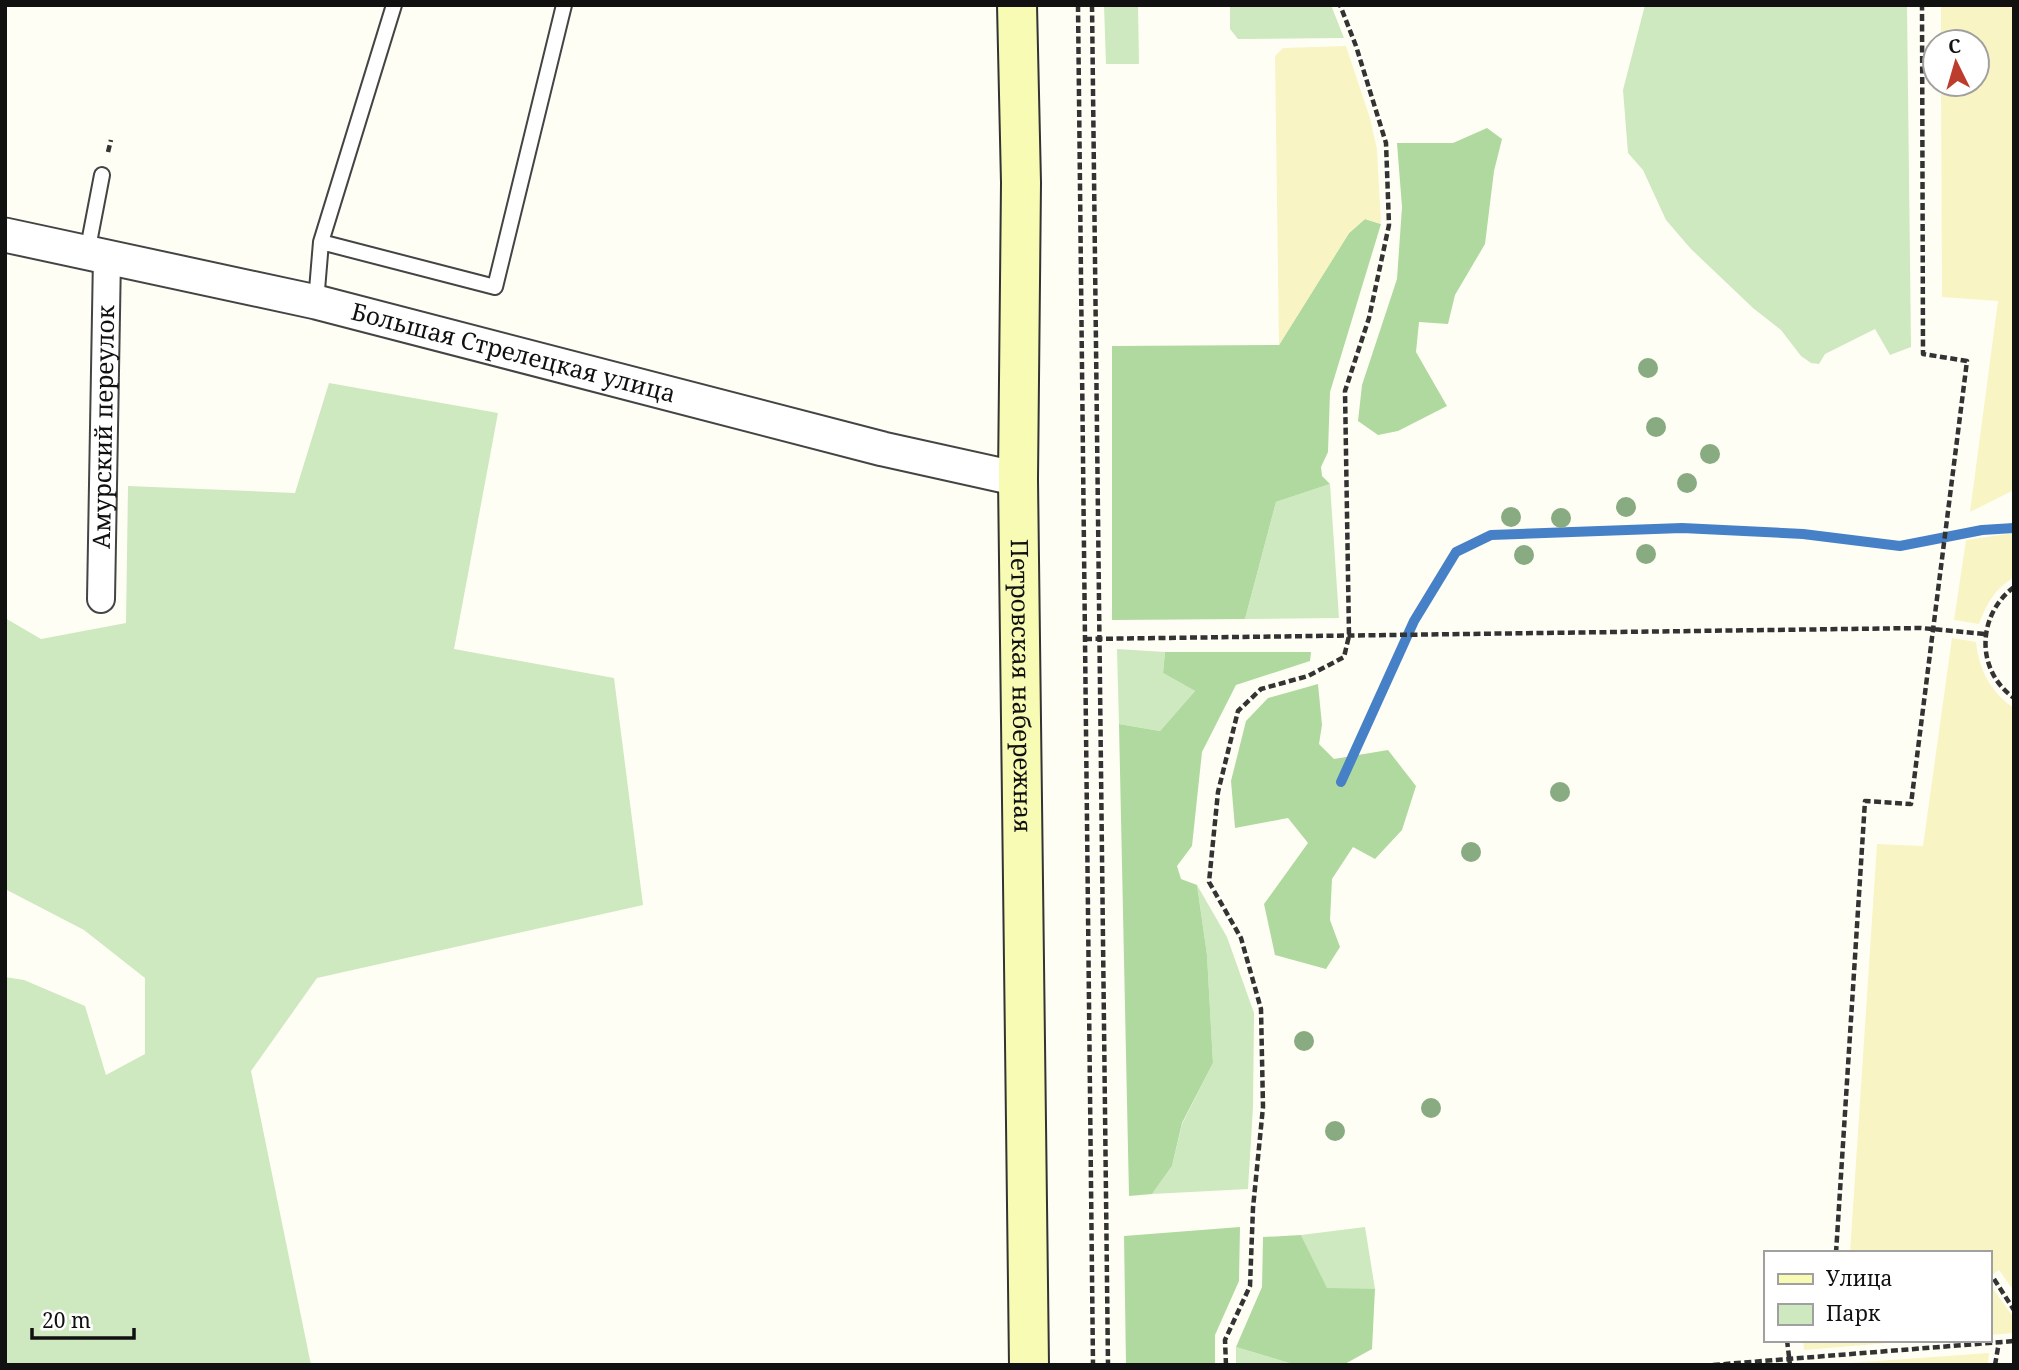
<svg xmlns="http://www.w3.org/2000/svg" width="2019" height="1370" viewBox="0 0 2019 1370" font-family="'Noto Serif',serif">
<rect width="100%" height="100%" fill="#fffef5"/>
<path fill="#cee9bf" d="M1104,5H1138L1139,64H1106Z
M1230,5H1331L1344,38L1238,39L1230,29Z
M1645,5H1907L1911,347L1890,355L1875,329L1825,354L1819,364L1811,363L1801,356L1781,330L1753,308L1691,249L1666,220L1643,170L1628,153L1623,90Z
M329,383L498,413L454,649L614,678L643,905L317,978L251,1071L311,1365H5V977L24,980L85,1006L106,1075L145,1054V978L84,930L5,889V618L41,639L126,623L128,486L295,493Z
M1330,484L1339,618L1245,619L1276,502Z
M1117,649L1165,652L1163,673L1195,691L1160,731L1119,724Z
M1197,885L1227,937L1254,1013L1253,1107L1248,1189L1152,1194L1172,1166L1182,1124L1213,1063L1207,955Z
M1365,1227L1375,1289H1327L1301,1235Z
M1236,1347L1296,1365H1236Z"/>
<path fill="#b0d99f" d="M1487,128L1502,139L1494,171L1485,244L1455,295L1448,324L1419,322L1416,352L1447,406L1398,431L1378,435L1358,421L1362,385L1397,279L1402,207L1397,143H1453Z
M1365,219L1381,224L1330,392L1328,452L1321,467L1322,476L1330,484L1276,502L1245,619L1112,620V346L1279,345L1349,233Z
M1165,652H1311L1310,661L1236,685L1202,752L1192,846L1177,866L1181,879L1197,885L1207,955L1213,1063L1182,1123L1172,1166L1152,1194L1129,1196L1119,724L1160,731L1195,691L1163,673Z
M1318,684L1322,725L1319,744L1334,759L1388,750L1416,786L1402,830L1375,859L1353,847L1332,879L1330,920L1340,947L1326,969L1275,955L1264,904L1308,843L1288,818L1235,828L1231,781L1246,721L1268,698Z
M1240,1227L1239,1281L1215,1335V1365H1126L1124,1236Z
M1301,1235L1327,1288L1375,1289L1372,1349L1343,1365H1296L1236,1347L1262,1287L1263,1237Z"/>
<path fill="#f8f4c4" d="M1941,5H2014V490L1970,512L1998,301L1942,297L1941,84H1977V42H1941Z
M1346,46L1370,118L1377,149L1381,224L1365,219L1349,233L1279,345L1275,56L1283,48Z
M2014,533V577C1995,589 1986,604 1979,624L1954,620L1966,540Z
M1952,638L1976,642C1979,669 1990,692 2014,708V1291L1999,1270L1989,1277V1253H1850L1877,844L1923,846Z
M1989,1283L2014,1318V1333L1989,1335Z
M1803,1340H1925L1804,1350Z
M1989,1353L1988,1365H1821Z"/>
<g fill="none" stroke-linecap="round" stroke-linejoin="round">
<path stroke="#4681c8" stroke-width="10" d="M1341,782L1414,621L1456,552L1491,535L1682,528L1803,534L1900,546L1982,530L2014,528"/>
<g stroke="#444" stroke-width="18">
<path id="service" d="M321,242L495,287L564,5
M87,253L102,175
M316,302L321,242L394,5"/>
</g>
<g stroke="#444" stroke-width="30">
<g id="minor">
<path id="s1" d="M101,599L107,257"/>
</g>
</g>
<g stroke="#444" stroke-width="37">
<g id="tertiary">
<path id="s2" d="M5,235L316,302L883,449L1018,479"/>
</g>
</g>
<g stroke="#333" stroke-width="42">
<g id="secondary">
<path id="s3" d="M1017,5L1021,183L1018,479L1029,1365"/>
</g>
</g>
<path stroke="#333" stroke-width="4.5" stroke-dasharray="7 3.5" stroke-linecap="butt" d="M1078,5L1093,1365
M1092,5L1108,1365
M108,152L111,140
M2014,587C1977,615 1975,670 2014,698
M1085,639L1921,628L1985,634
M1836,1253L1865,801L1911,804L1967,361L1923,354L1922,5
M1994,1279L2014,1310
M1787,1340L1790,1365
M1226,1365L1225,1340L1250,1286L1253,1208L1263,1107L1261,1009L1241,938L1209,882L1218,792L1238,711L1261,689L1308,676L1344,657L1349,636L1345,391L1369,318L1389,225L1386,143L1356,46L1340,5
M1713,1365L2014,1341
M1995,1365L1999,1342"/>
<use href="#service" stroke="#fff" stroke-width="14"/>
<use href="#minor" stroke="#fff" stroke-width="26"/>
<use href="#tertiary" stroke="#fff" stroke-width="33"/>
<use href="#secondary" stroke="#f8fbb4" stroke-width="38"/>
</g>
<g fill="#88ab82">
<circle cx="1648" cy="368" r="10"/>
<circle cx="1656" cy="427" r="10"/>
<circle cx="1710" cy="454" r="10"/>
<circle cx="1687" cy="483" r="10"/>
<circle cx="1626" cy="507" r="10"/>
<circle cx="1511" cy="517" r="10"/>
<circle cx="1561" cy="518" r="10"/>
<circle cx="1646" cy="554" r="10"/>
<circle cx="1524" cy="555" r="10"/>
<circle cx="1560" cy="792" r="10"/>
<circle cx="1471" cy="852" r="10"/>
<circle cx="1304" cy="1041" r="10"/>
<circle cx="1431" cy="1108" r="10"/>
<circle cx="1335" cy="1131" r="10"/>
</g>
<g text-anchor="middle" stroke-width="7" stroke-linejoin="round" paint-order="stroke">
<g font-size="24" fill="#111" stroke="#fff">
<text dy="8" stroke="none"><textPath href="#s2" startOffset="522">Большая Стрелецкая улица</textPath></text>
<text dy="8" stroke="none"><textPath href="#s1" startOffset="172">Амурский переулок</textPath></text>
<text dy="8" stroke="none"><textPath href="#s3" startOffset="681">Петровская набережная</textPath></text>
</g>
</g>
<rect width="2019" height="1370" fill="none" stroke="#111111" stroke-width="14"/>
<rect x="1764" y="1251" width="228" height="91" fill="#ffffff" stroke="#a0a0a0" stroke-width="2"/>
<rect x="1778" y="1274" width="35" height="10" fill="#f8fbb4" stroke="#a0a0a0" stroke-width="2"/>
<text x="1826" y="1286" font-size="21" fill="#111111">Улица</text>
<rect x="1778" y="1304" width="35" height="21" fill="#cee9bf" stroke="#a0a0a0" stroke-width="2"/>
<text x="1826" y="1321" font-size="21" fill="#111111">Парк</text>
<g transform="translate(1956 63) rotate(355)"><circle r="33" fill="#ffffff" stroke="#a0a0a0" stroke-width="2"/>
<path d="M0-5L12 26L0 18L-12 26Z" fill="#bc3c2e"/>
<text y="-10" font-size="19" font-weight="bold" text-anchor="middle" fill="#111111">С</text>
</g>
<path d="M32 1328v10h102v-10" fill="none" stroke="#111111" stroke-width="3.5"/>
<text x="42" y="1328" font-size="21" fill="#111111" stroke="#ffffff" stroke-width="5" paint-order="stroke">20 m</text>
</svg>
